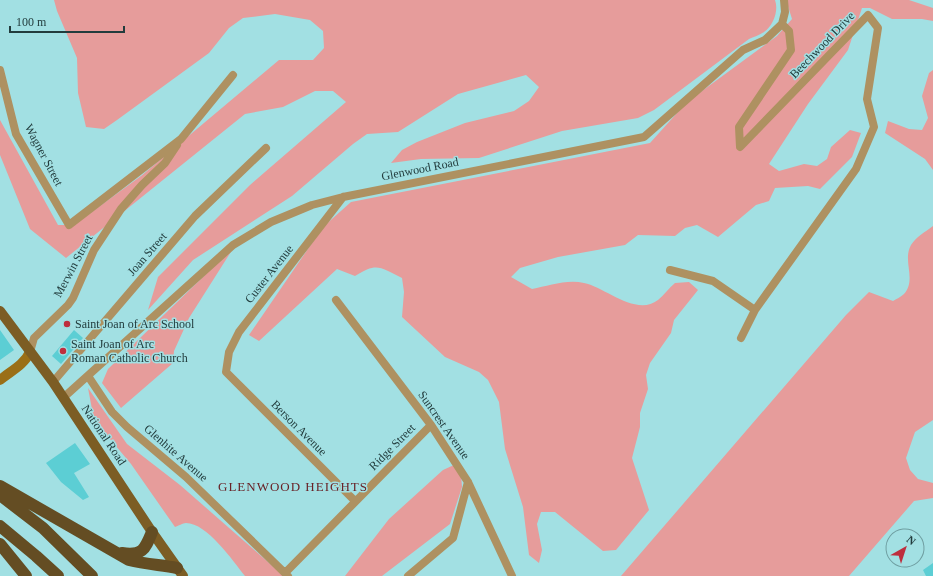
<svg xmlns="http://www.w3.org/2000/svg" width="933" height="576" font-family="'Times New Roman',serif">
	<style>
		.green { fill: #e69c9b }
		.building { fill: #5cced4 }
		.lines { fill: none; stroke-linecap: round; stroke-linejoin: round }
		.street { stroke: #ae9161; stroke-width: 8 }
		.secondary { stroke: #9a6f17; stroke-width: 10 }
		.primary { stroke: #7c5d24; stroke-width: 10 }
		.highway { stroke: #644d23; stroke-width: 12 }
		.poi-dot { fill: #be2e3e; stroke: #a2e0e3; stroke-width: 1.5 }
		.labels { text-anchor: middle; stroke-width: 3; stroke-linejoin: round; paint-order: stroke }
		.street-label { font-size: 12px; fill: #223c3d; stroke: #a2e0e3 }
		.poi-label { font-size: 12px; fill: #223c3d; stroke: #a2e0e3; text-anchor: start }
		.neighbourhood-label { font-size: 13px; letter-spacing: 1px; fill: #682227; stroke: #a2e0e3 }
	</style>
	<rect width="100%" height="100%" fill="#a2e0e3"/>
	<!-- green -->
	<path class="green" d="M54,0h721c4,11 -2,26 -11,32 -4,3 -11,5 -15,7l-95,71 -16,8 -76,13 -83,27 -58,1 -30,4 11,-13 15,-8 48,-19 49,-12 15,-10 10,-14 -13,-12 -68,19 -60,38 -31,2 -14,10 -61,52 -99,64 -45,50 10,-33 92,-92 96,-83 -13,-11h-18l-32,16 -38,7 -179,144 -36,-29 -30,-74v-35l58,105h16l67,-49 138,-116h34l11,-12 -1,-17 -13,-11 -35,-6 -32,4 -14,10 -20,25 -92,67 -13,9 -18,-2 -8,-34 -1,-35 -20,-47z
		M786,0h123l24,8v13l-11,-2h-30l-22,-11h-8l-14,42 -40,54 -39,60 10,7 25,-7 13,2 10,-7 4,-12 19,-17 11,3 -9,24 -32,32 -12,-3 -33,2 -6,13 -13,4 -38,32 -21,-12 -12,3 -10,8 -37,-1 -13,10 -67,12 -38,11 -9,9 21,12c16,-3 35,-10 52,-6 21,4 52,34 74,17 6,-5 11,-12 17,-17l14,-1 9,8 -24,30 -3,13 -21,30 -4,12 2,14 -8,24v14l-8,31 17,52 -33,40 -13,1 -48,-39h-14l-4,12 5,26 -3,13 -10,-8 -6,-48 -18,-58 -6,-47 -11,-22 -9,-8 -34,-15 -43,-40 2,-25 -2,-14c-22,-11 -25,-16 -47,-2l-18,-7 -78,72 -10,-6 74,-108 28,-25 299,-59 37,-41 90,-66 15,-17z
		M933,70v100l-8,-11 -40,-26 3,-12 21,8 13,1 6,-12 -6,-22 7,-23z
		M933,226v194l-18,12 -9,26 4,12 8,9 15,4v15l-19,3 -65,75h-228l225,-261 23,-23 24,9c3,-2 8,-4 11,-7 13,-15 -2,-33 7,-49 5,-8 14,-13 22,-19z
		M234,247l-45,71 -15,33 -1,12 -52,45 -19,-25 6,-14z
		M88,388l39,56 53,41 104,91h-39c-12,-15 -38,-53 -59,-53 -3,0 -8,3 -11,4l-44,-63 -37,-44z
		M454,465l7,10 1,12 -12,37 -68,52h-37l44,-57 54,-49z"/>
	<!-- building -->
	<path class="building" d="M0,330l14,20 -14,10z
		M74,330l9,8 -22,26 -9,-8z
		M75,443l15,21 -16,9 15,24 -6,3 -22,-18 -15,-19z
		M933,563v13h-7l-3,-6z"/>
	<g class="lines">
		<!-- street -->
		<path class="street" d="M0,70l16,64 53,91 112,-86 52,-64
			M343,197l-104,135 -10,20 -3,20 129,129
			M670,270l43,11 42,29
			M336,300l95,125 37,57 44,94
			M741,338l14,-28 101,-141 18,-42 -7,-28 11,-71 -10,-13 -128,132 -1,-20 52,-77 -2,-19 -7,-7
			M30,352l4,-14 34,-33 5,-7 21,-48 27,-41 21,-24 23,-22 12,-18
			M88,376l24,36 15,15 59,50 102,99
			M53,382l142,-166 71,-68
			M63,398l170,-153 38,-23 41,-17 31,-8 301,-60 99,-87 22,-10 17,-16 3,-12 -1,-12
			M285,573l146,-148
			M408,576l45,-38 15,-56"/>
		<!-- secondary -->
		<path class="secondary" d="M0,380c11,-9 24,-15 30,-28"/>
		<!-- primary -->
		<path class="primary" d="M0,311l53,71 99,150 31,44"/>
		<!-- highway -->
		<path class="highway" d="M0,486l129,74c16,4 32,5 48,8
			M0,495l43,33 49,48
			M0,526l36,30 22,20
			M0,544l26,32
			M122,553c21,3 23,-4 30,-21"/>
	</g>
	<!-- markers -->
	<g class="poi-dot">
		<circle cx="67" cy="324" r="4"/>
		<circle cx="63" cy="351" r="4"/>
	</g>
	<g class="labels">
		<!-- street labels -->
		<g class="street-label">
			<text transform="translate(822 45) rotate(-46)" y="4">Beechwood Drive</text>
			<text transform="translate(44 155) rotate(62)" y="4">Wagner Street</text>
			<text transform="translate(420 169) rotate(-11)" y="4">Glenwood Road</text>
			<text transform="translate(147 254) rotate(-49)" y="4">Joan Street</text>
			<text transform="translate(73 266) rotate(-62)" y="4">Merwin Street</text>
			<text transform="translate(269 274) rotate(-52)" y="4">Custer Avenue</text>
			<text transform="translate(444 425) rotate(55)" y="4">Suncrest Avenue</text>
			<text transform="translate(299 428) rotate(45)" y="4">Berson Avenue</text>
			<text transform="translate(104 435) rotate(56)" y="4">National Road</text>
			<text transform="translate(392 447) rotate(-45)" y="4">Ridge Street</text>
			<text transform="translate(176 453) rotate(41)" y="4">Glenhite Avenue</text>
		</g>
		<!-- poi labels -->
		<g class="poi-label">
			<text x="75" y="328">Saint Joan of Arc School</text>
			<text x="71" y="348">Saint Joan of Arc<tspan x="71" dy="14">Roman Catholic Church</tspan></text>
		</g>
		<!-- neighbourhood labels -->
		<g class="neighbourhood-label">
			<text x="293" y="491">GLENWOOD HEIGHTS</text>
		</g>
	</g>
	<!-- north arrow -->
	<g transform="translate(905 548) rotate(39)"><circle r="19" fill="#a2e0e3" stroke="#6f9ea1"/>
	<path d="M0-3L7 15L0 10L-7 15Z" fill="#be2e3e"/>
	<text y="-6" font-size="11" font-weight="bold" text-anchor="middle" fill="#223c3d">N</text>
	</g>
	<!-- scale -->
	<path d="M10 26v6h114v-6" fill="none" stroke="#223c3d" stroke-width="2"/>
	<text x="16" y="26" font-size="12" fill="#223c3d" stroke="#a2e0e3" stroke-width="3" paint-order="stroke">100 m</text>
</svg>
